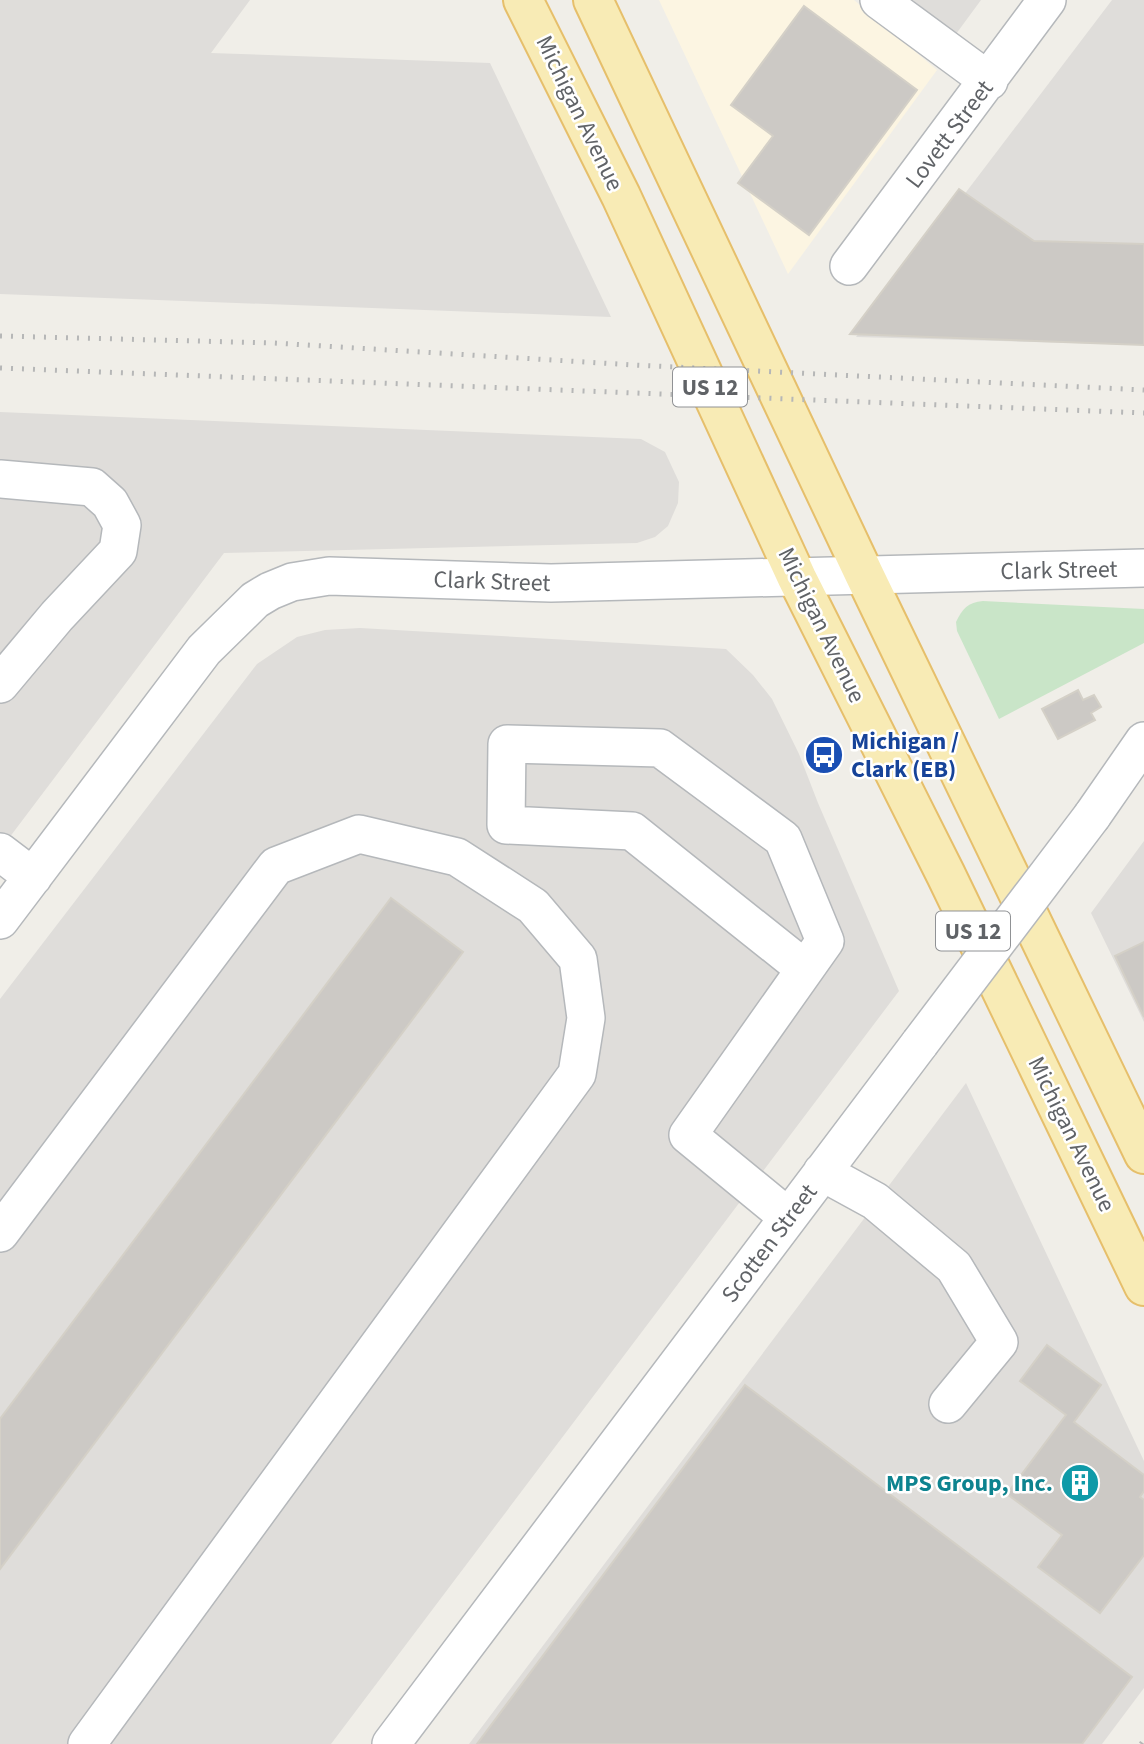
<svg xmlns="http://www.w3.org/2000/svg" width="1144" height="1744" font-family="'Source Sans 3',sans-serif">
	<style>
		.commercial { fill: #fcf5e2 }
		.industrial { fill: #dfddda }
		.green { fill: #c9e5c8 }
		.building { fill: #ccc9c5; stroke: #d4d0c7; stroke-width: 2 }
		.lines { fill: none; stroke-linecap: round; stroke-linejoin: round }
		.minor-casing { stroke: #b5b8bb; stroke-width: 40 }
		.major-casing { stroke: #e6bf6b; stroke-width: 42 }
		.minor { stroke: #fff; stroke-width: 37 }
		.major { stroke: #f8ebb5; stroke-width: 38 }
		.rail { stroke: #b6b7b7; stroke-width: 5; stroke-dasharray: 2 9; stroke-linecap: butt }
		.minor-bridge-casing { stroke: #b5b8bb; stroke-width: 40; stroke-linecap: butt }
		.minor-bridge { stroke: #fff; stroke-width: 37 }
		.labels { text-anchor: middle; stroke-width: 5; stroke-linejoin: round; paint-order: stroke }
		.shield { fill: #fff; stroke: #909295; stroke-width: 2 }
		.shield-label { font-size: 23px; font-weight: bold; fill: #606367 }
		.street-label { font-size: 24px; fill: #606367; stroke: #fff }
		.transit-label { font-size: 24px; font-weight: bold; fill: #164399; stroke: #fff; text-anchor: start }
		.culture-label { font-size: 24px; font-weight: bold; fill: #0d838f; stroke: #fff; text-anchor: end }
	</style>
	<rect width="100%" height="100%" fill="#f0eee8"/>
	<!-- commercial -->
	<path class="commercial" d="M659,0h195l83,70 -149,204z"/>
	<!-- industrial -->
	<path class="industrial" d="M0,0h250l-39,53 279,10 121,254 -611,-23z
		M913,0h68l-25,34z
		M1112,0h32v345l-288,-8z
		M0,412l641,27 24,13 14,30 -1,21 -10,23 -13,11 -18,6 -413,10 -224,297z
		M360,628l366,21 27,26 19,24 27,55 19,49 81,188 -568,753h-331v-745l257,-335 40,-27 28,-7z
		M1144,841v181l-53,-109z
		M966,1083l178,378v227l-42,56h-633z"/>
	<!-- green -->
	<path class="green" d="M983,601l161,8v34l-145,76 -42,-88 -1,-9c6,-13 12,-20 27,-21z"/>
	<!-- building -->
	<path class="building" d="M804,6l113,84 -108,145 -71,-52 35,-47 -42,-31z
		M959,189l75,52 110,3v101l-294,-11z
		M1078,690l5,10 11,-5 7,12 -10,6 4,7 -37,19 -16,-30z
		M391,898l72,54 -463,617v-150z
		M1144,942v75l-29,-61z
		M1047,1345l54,40 -27,37 70,53v16l-4,6 4,3v55l-44,58 -62,-46 24,-32 -55,-41 59,-79 -46,-34z
		M745,1385l387,292 -50,67h-605z"/>
	<g class="lines">
		<!-- minor casing -->
		<g class="minor-casing">
			<path id="minor" d="M879,0l110,81
				M849,266l198,-266
				M0,479l92,8 18,16 12,22 -4,26 -61,65 -57,68
				M1092,816l52,-75
				M0,852l33,25
				M0,920l204,-270 51,-50 15,-9 22,-9 37,-6 222,7 593,-15
				M822,1172l53,29 79,66 45,75 -51,62
				M788,1217l-100,-82 137,-194 -42,-102 -123,-91 -153,-4 -1,81 126,6 173,138
				M0,1233l276,-367 83,-32 98,23 76,49 45,53 8,59 -9,56 -490,670
				M391,1744l529,-701"/>
		</g>
		<!-- major casing -->
		<g class="major-casing">
			<path id="major" d="M523,0l98,196 176,382 149,297 198,411
				M593,0l271,574 280,580"/>
		</g>
		<!-- minor -->
		<use href="#minor" class="minor"/>
		<!-- major -->
		<use href="#major" class="major"/>
		<!-- rail -->
		<path class="rail" d="M0,336l274,7 360,22 510,25
			M0,368l1144,45
			M1141,1744l3,-4"/>
		<!-- minor-bridge casing -->
		<g class="minor-bridge-casing">
			<path id="minor-bridge" d="M920,1043l172,-227"/>
		</g>
		<!-- minor-bridge -->
		<use href="#minor-bridge" class="minor-bridge"/>
	</g>
	<!-- icons -->
	<defs>
		<g id="bus-disc" transform="scale(2.0125)"><circle r="9.5" fill="#1a4fb4" stroke="#fff"/><path d="M-5-6H5V4H4V6H2V4H-2V6H-4V4H-5ZM-3.5-4V0h7V-4ZM-3.5 1.2v1.5H-2V1.2ZM2 1.2v1.5H3.5V1.2Z" fill="#fff"/></g>
		<g id="building-disc" transform="scale(2.0125)"><circle r="9.5" fill="#0f9aa8" stroke="#fff"/><path d="M-4-6H4V6H1V3H-1V6H-4ZM-2.5-4.3h1.7v1.8h-1.7ZM.8-4.3h1.7v1.8H.8ZM-2.5-1h1.7V.8h-1.7ZM.8-1h1.7V.8H.8Z" fill="#fff"/></g>
	</defs>
	<g fill-rule="evenodd">
		<use href="#bus-disc" x="824" y="755"/>
		<use href="#building-disc" x="1080" y="1483"/>
	</g>
	<g class="labels">
		<!-- shield labels -->
		<g class="shield">
			<rect x="673" y="367.5" width="74" height="39" rx="5"/>
			<rect x="936" y="911.5" width="74" height="39" rx="5"/>
		</g>
		<g class="shield-label">
			<text x="710" y="395">US 12</text>
			<text x="973" y="939">US 12</text>
		</g>
		<!-- street labels -->
		<g class="street-label">
			<text transform="translate(580 113) rotate(64)" y="8">Michigan Avenue</text>
			<text transform="translate(949 134) rotate(-53)" y="8">Lovett Street</text>
			<text transform="translate(1059 570) rotate(-1)" y="8">Clark Street</text>
			<text transform="translate(492 581) rotate(2)" y="8">Clark Street</text>
			<text transform="translate(822 625) rotate(64)" y="8">Michigan Avenue</text>
			<text transform="translate(1072 1134) rotate(64)" y="8">Michigan Avenue</text>
			<text transform="translate(769 1243) rotate(-53)" y="8">Scotten Street</text>
		</g>
		<!-- transit labels -->
		<g class="transit-label">
			<text x="851" y="749">Michigan /<tspan x="851" dy="28">Clark (EB)</tspan></text>
		</g>
		<!-- culture labels -->
		<g class="culture-label">
			<text x="1053" y="1491">MPS Group, Inc.</text>
		</g>
	</g>
</svg>
